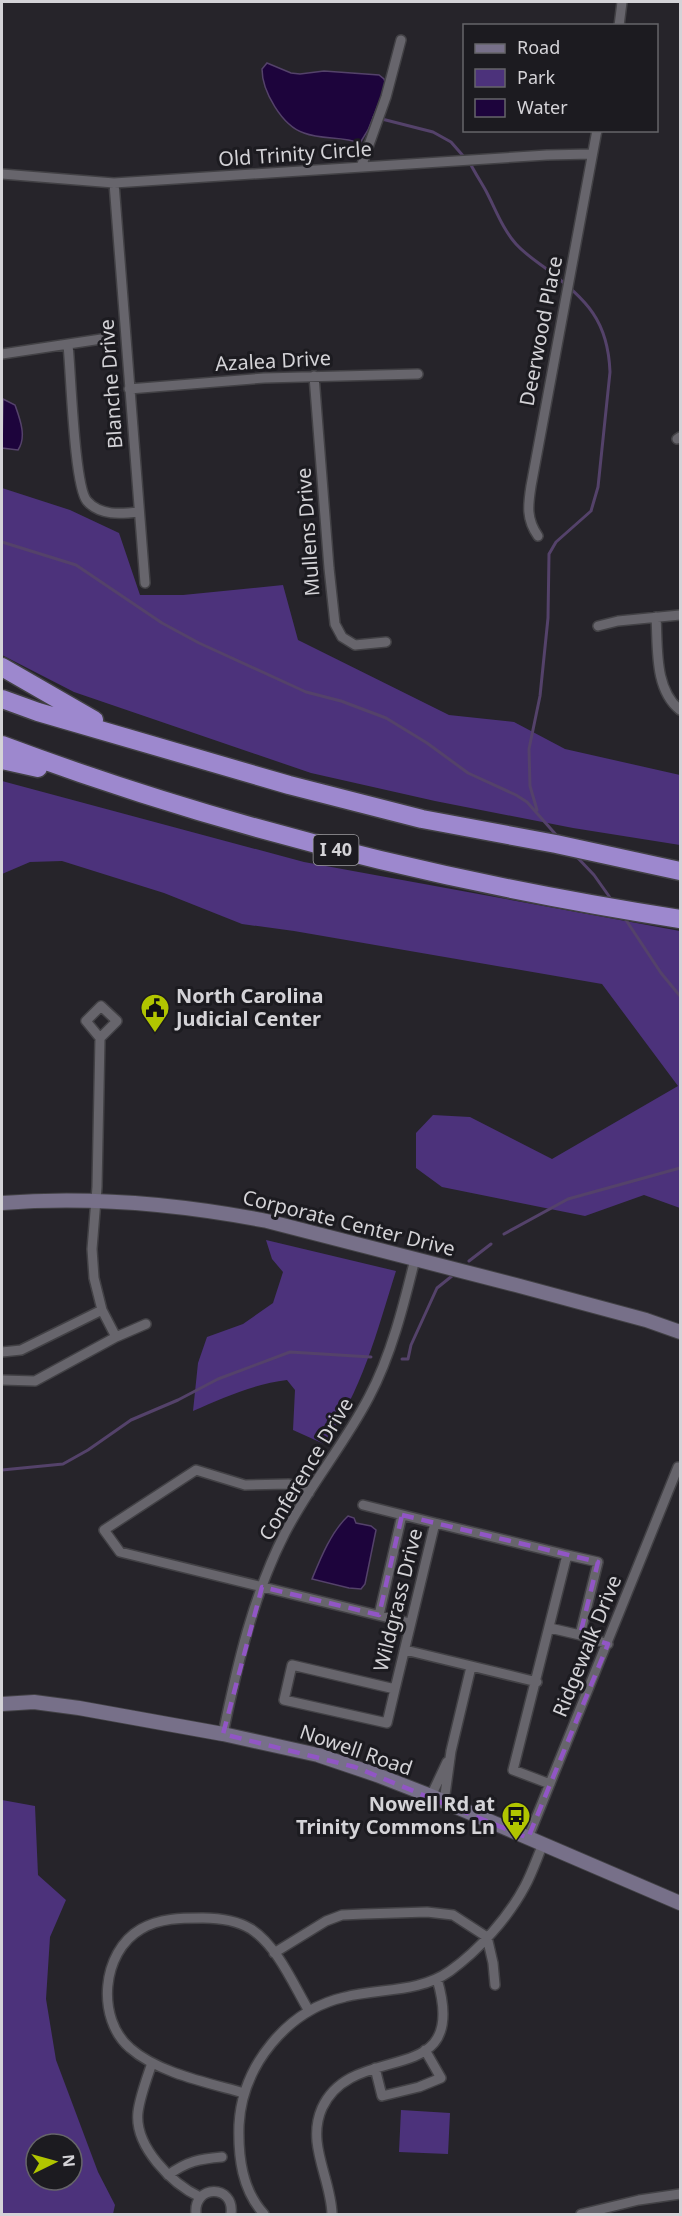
<svg xmlns="http://www.w3.org/2000/svg" width="682" height="2216" font-family="'Noto Sans',sans-serif">
	<style>
		.green { fill: #4c327b; fill-rule: evenodd }
		.water { fill: #1d043c; stroke: #54426a; stroke-width: 1.5 }
		.lines { fill: none; stroke-linecap: round; stroke-linejoin: round }
		.stream { stroke: #54426a; stroke-width: 3 }
		.street-casing { stroke: #424145; stroke-width: 12 }
		.secondary-casing { stroke: #424145; stroke-width: 16 }
		.highway-casing { stroke: #424145; stroke-width: 21 }
		.street { stroke: #67656c; stroke-width: 9 }
		.secondary { stroke: #777089; stroke-width: 14 }
		.highway { stroke: #9d88ce; stroke-width: 18 }
		.marked { fill: none; stroke: #9156c5; stroke-width: 4.5; stroke-dasharray: 12 8; stroke-linejoin: round }
		.labels { text-anchor: middle; stroke-width: 6; stroke-linejoin: round; paint-order: stroke }
		.shield { fill: #1c1b20; stroke: #9d9ca0; stroke-width: 1.5 }
		.shield-label { font-size: 18px; font-weight: bold; fill: #d4d3d7 }
		.street-label { font-size: 20px; fill: #d4d3d7; stroke: #1c1b20 }
		.poi-label { font-size: 20px; font-weight: bold; fill: #d4d3d7; stroke: #1c1b20; text-anchor: start }
	</style>
	<rect width="100%" height="100%" fill="#26242a"/>
	<!-- green -->
	<path class="green" d="M2,488l68,22 49,23 21,62h43l100,-10 15,55 151,75 65,7 51,27 115,26v70l-107,-17 -138,-27 -124,-28 -237,-81 -72,-37z
		M2,781l302,81 376,69v277l-36,-13 -59,21 -143,-29 -26,-19v-35l17,-18 37,2 82,42 126,-73 -76,-102 -308,-53 -52,-7 -78,-31 -102,-32 -32,1 -28,12z
		M266,1240l130,31c-19,60 -34,121 -72,173l-31,-14 2,-40 -8,-10c-33,4 -64,18 -94,31l5,-48 9,-26 36,-13 30,-21 10,-31 -11,-13z
		M2,1800l33,6 3,69 28,25 -16,37 -4,62 10,61 42,112 17,33 -2,9h-111zM36,2144h36v36h-36z
		M401,2110l49,3 -2,41 -49,-2z"/>
	<!-- water -->
	<path class="water" d="M267,63l24,10 9,1 24,-3 55,4 5,4 2,6 -18,45 -8,13c-18,-7 -38,-3 -56,-10 -22,-7 -42,-42 -42,-64z
		M3,399l12,6c5,14 12,32 3,45l-16,-2z
		M348,1516l6,2 2,5 15,3 5,4 -11,54 -4,5 -12,-1 -37,-9c9,-22 19,-47 36,-63z"/>
	<g class="lines">
		<!-- stream -->
		<path class="stream" d="M374,117l59,15 18,10 14,16
			M470,163c5,10 11,19 16,28 10,19 16,37 30,53 10,11 20,17 32,26 39,31 60,50 62,102l-12,115 -7,24 -35,31 -7,12 -1,64 -8,78 -11,53 1,37 7,24
			M2,542l74,23 86,58 37,20 107,49 35,9 45,17 41,25 41,30 48,22 11,7 31,35
			M576,856l18,19 17,24
			M624,917l37,56 19,23
			M504,1234l64,-35 112,-31
			M469,1261l22,-17
			M402,1359h6l3,-14 26,-57 15,-12
			M2,1470l61,-6 25,-14 43,-30 47,-20 40,-21 72,-27 81,5"/>
		<!-- street casing -->
		<g class="street-casing">
			<path id="street" d="M619,26l3,-24
				M361,167l25,-70 15,-57
				M2,174l112,9 433,-28 45,-1
				M114,183l31,400
				M68,345c3,27 6,141 19,156 13,15 34,13 52,11
				M2,354l106,-16
				M314,376l15,192 6,56 7,13 13,8 31,-3
				M129,389l135,-11 154,-4
				M677,439l3,-2
				M538,536c-12,-17 -10,-31 -7,-50l66,-356
				M656,617c2,31 -2,72 24,93
				M598,626l20,-5 62,-6
				M116,1337l30,-13
				M2,1352l19,-2 81,-40 -8,-32 -2,-29 5,-62 3,-149 17,-17 -16,-15 -15,15 14,17
				M2,1380l33,1 81,-44 -14,-27
				M309,1493l-20,-9 -44,1 -49,-15 -92,60 16,22 290,71
				M363,1505l72,18
				M567,1555l31,7 -18,73
				M379,1615l23,-100
				M550,1628l30,7 28,9
				M405,1650l132,32
				M395,1689l-8,34 -103,-23 8,-35 103,24 40,-166 132,32 -54,215 37,14
				M223,1734c14,-68 30,-139 62,-201 24,-47 59,-88 84,-136 22,-41 35,-93 46,-138
				M431,1796l16,-34
				M444,1802l7,-51 20,-84
				M528,1838l150,-371
				M274,1953l52,-32 16,-6 22,-1 63,-2 26,3 34,22 6,26 2,22
				M152,2063c-5,15 -12,33 -14,49 -4,34 34,72 62,85
				M375,2068l7,28 37,-9 22,-9 -16,-28
				M244,2093c-35,-10 -86,-20 -114,-45 -34,-29 -29,-96 11,-119 19,-11 40,-11 62,-11 17,0 33,2 48,11 27,18 42,55 58,82
				M168,2175c20,-14 31,-16 54,-18
				M196,2214c-3,-30 39,-30 35,0
				M264,2214c-22,-24 -26,-57 -25,-89 3,-59 48,-115 106,-128 35,-9 74,-4 105,-26 29,-21 58,-53 75,-85 7,-13 12,-28 18,-42
				M332,2214c-1,-36 -26,-70 -10,-106 32,-70 149,-15 115,-129
				M581,2214l58,-14 41,-6"/>
		</g>
		<!-- secondary casing -->
		<g class="secondary-casing">
			<path id="secondary" d="M2,1203c89,-7 177,1 265,18l249,64 130,35 34,12
				M2,1704l32,-2 45,6 144,26 95,21 59,20 54,21 249,107"/>
		</g>
		<!-- highway casing -->
		<g class="highway-casing">
			<path id="highway" d="M2,667l92,53
				M2,699l36,13 251,73 133,34 134,25 124,27
				M2,745c219,82 447,138 678,174
				M2,760l36,8"/>
		</g>
		<!-- street -->
		<use href="#street" class="street"/>
		<!-- secondary -->
		<use href="#secondary" class="secondary"/>
		<!-- highway -->
		<use href="#highway" class="highway"/>
	</g>
	<!-- marked area -->
	<path class="marked" d="M402,1515l196,47 -18,73 28,9 -80,194 -173,-71 -132,-33 39,-147 117,28z"/>
	<!-- icons -->
	<defs>
		<g id="civic-pin" transform="scale(1.5)"><path d="M0 17L-7.5 6A9.5 9.5 0 1 1 7.5 6Z" fill="#b1c500" stroke="#1c1b20"/><path d="M-.6-6.5H3V-4.5H.6V-3L4-1V1h2V6H-6V1h2V-1L-.6-3ZM-1.2 2.5V6h2.4V2.5Z" fill="#111"/></g>
		<g id="bus-pin" transform="scale(1.5)"><path d="M0 17L-7.5 6A9.5 9.5 0 1 1 7.5 6Z" fill="#b1c500" stroke="#1c1b20"/><path d="M-5-6H5V4H4V6H2V4H-2V6H-4V4H-5ZM-3.5-4V0h7V-4ZM-3.5 1.2v1.5H-2V1.2ZM2 1.2v1.5H3.5V1.2Z" fill="#111"/></g>
	</defs>
	<g fill-rule="evenodd">
		<use href="#civic-pin" x="155" y="1008"/>
		<use href="#bus-pin" x="516" y="1816"/>
	</g>
	<g class="labels">
		<!-- shield labels -->
		<rect class="shield" x="313.5" y="835" width="45" height="30" rx="4.5"/>
		<g class="shield-label">
			<text x="336" y="856">I 40</text>
		</g>
		<!-- street labels -->
		<g class="street-label">
			<text transform="translate(295 154) rotate(-4)" y="7">Old Trinity Circle</text>
			<text transform="translate(541 331) rotate(-79)" y="7">Deerwood Place</text>
			<text transform="translate(273 361) rotate(-3)" y="7">Azalea Drive</text>
			<text transform="translate(111 384) rotate(-94)" y="7">Blanche Drive</text>
			<text transform="translate(308 532) rotate(-94)" y="7">Mullens Drive</text>
			<text transform="translate(349 1223) rotate(14)" y="7">Corporate Center Drive</text>
			<text transform="translate(306 1469) rotate(-59)" y="7">Conference Drive</text>
			<text transform="translate(398 1600) rotate(-76)" y="7">Wildgrass Drive</text>
			<text transform="translate(587 1646) rotate(-68)" y="7">Ridgewalk Drive</text>
			<text transform="translate(356 1750) rotate(19)" y="7">Nowell Road</text>
		</g>
		<!-- poi labels -->
		<g class="poi-label">
			<text x="176" y="1003">North Carolina<tspan x="176" dy="23">Judicial Center</tspan></text>
			<text x="495" y="1811" text-anchor="end">Nowell Rd at<tspan x="495" dy="23">Trinity Commons Ln</tspan></text>
		</g>
	</g>
	<!-- border -->
	<rect width="682" height="2216" fill="none" stroke="#d4d3d7" stroke-width="6"/>
	<!-- legend -->
	<rect x="463" y="24" width="195" height="108" fill="#1c1b20" stroke="#666569" stroke-width="1.5"/>
	<rect x="475" y="44" width="30" height="9" fill="#777089" stroke="#666569" stroke-width="1.5"/>
	<text x="517" y="54" font-size="18" fill="#d4d3d7">Road</text>
	<rect x="475" y="69" width="30" height="18" fill="#4c327b" stroke="#666569" stroke-width="1.5"/>
	<text x="517" y="84" font-size="18" fill="#d4d3d7">Park</text>
	<rect x="475" y="99" width="30" height="18" fill="#1d043c" stroke="#666569" stroke-width="1.5"/>
	<text x="517" y="114" font-size="18" fill="#d4d3d7">Water</text>
	<!-- north arrow -->
	<g transform="translate(54 2162) rotate(85)"><circle r="28" fill="#1c1b20" stroke="#666569" stroke-width="1.5"/>
	<path d="M0-4.5L10 22L0 15L-10 22Z" fill="#b1c500"/>
	<text y="-9" font-size="16" font-weight="bold" text-anchor="middle" fill="#d4d3d7">N</text>
	</g>
</svg>
